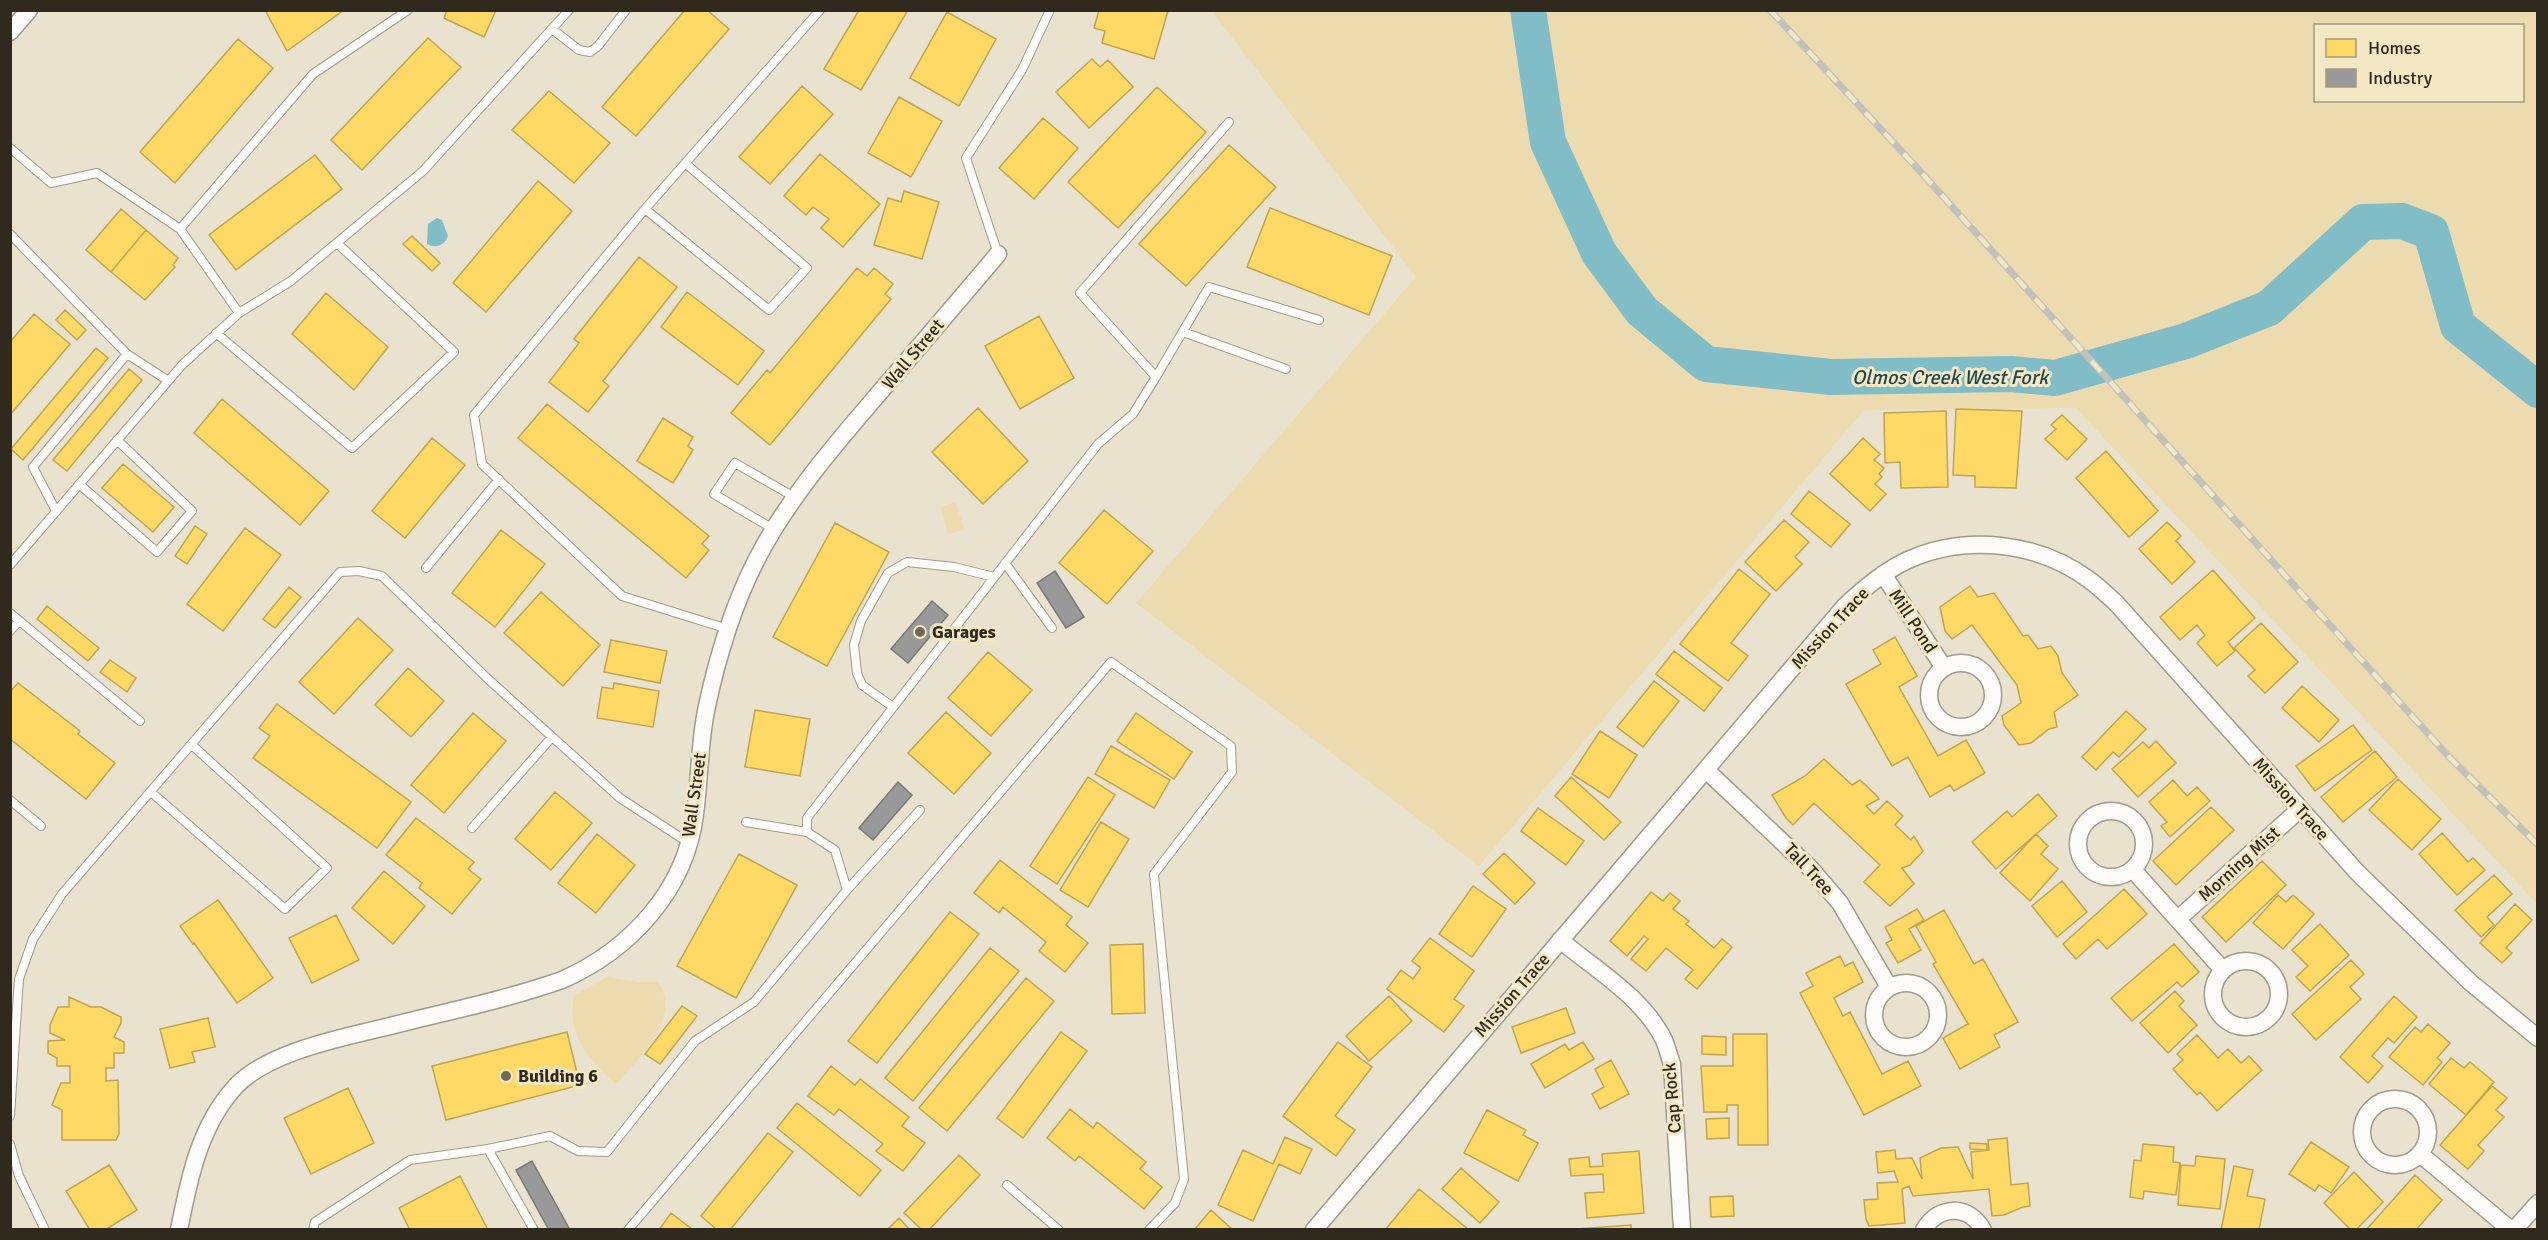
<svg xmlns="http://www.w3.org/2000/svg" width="2548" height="1240" font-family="Signika,sans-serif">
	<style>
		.green { fill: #ecdbae; fill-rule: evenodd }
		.water { fill: #81bdc6 }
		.homes { fill: #ffd966; stroke: #c1a450; stroke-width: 1.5 }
		.industry { fill: #999; stroke: #797874; stroke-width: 1.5 }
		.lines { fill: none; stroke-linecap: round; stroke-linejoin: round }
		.river { stroke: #81bdc6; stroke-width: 36 }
		.service-casing { stroke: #a09b8c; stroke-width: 10 }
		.minor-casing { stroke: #a09b8c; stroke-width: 19 }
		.service { stroke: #fcfbf8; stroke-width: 8 }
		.minor { stroke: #fcfbf8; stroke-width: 16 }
		.rail-casing { stroke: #c2c0ba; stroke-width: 7 }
		.rail { stroke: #f4e7c3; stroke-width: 4.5; stroke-dasharray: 14; stroke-linecap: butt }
		.poi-dot { fill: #706a5b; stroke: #f4e7c3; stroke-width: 2 }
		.labels { text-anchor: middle; stroke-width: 6; stroke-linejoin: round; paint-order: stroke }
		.street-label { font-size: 18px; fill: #2f2a1d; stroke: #f4e7c3 }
		.poi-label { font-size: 18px; font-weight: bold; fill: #2f2a1d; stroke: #f4e7c3; text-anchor: start }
		.water-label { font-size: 20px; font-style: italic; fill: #1f4751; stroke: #f4e7c3 }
	</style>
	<rect width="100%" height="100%" fill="#e9e2ce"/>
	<!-- green -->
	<path class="green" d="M1215,11h1322v893l-461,-496 -212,2 -385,456 -343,-263 280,-326 -202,-263zM2316,26h206v74h-206z
		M956,502l8,28 -16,4 -8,-27z
		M607,977l31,5h20c25,35 -20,77 -42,102 -29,-26 -49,-47 -42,-88z"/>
	<!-- water -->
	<path class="water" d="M437,218l5,2 6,16c-3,9 -12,13 -21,8l1,-20z"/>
	<!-- homes -->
	<path class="homes" d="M265,10h79l-57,41z
		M447,10h49l-12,27 -40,-19z
		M685,10h22l22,19 -93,107 -34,-29z
		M859,10h49l-47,80 -37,-21z
		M1099,10l69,1 -14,48 -52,-16 3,-12 -11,-3z
		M947,12l49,27 -37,67 -49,-28z
		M428,38l33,29 -99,103 -31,-30z
		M238,39l35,29 -98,115 -35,-31z
		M1092,59l8,8 8,-7 25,27 -44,41 -33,-36z
		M802,86l31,28 -63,70 -31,-27z
		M1157,87l49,45 -88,96 -50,-46z
		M549,91l61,52 -36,40 -62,-53z
		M899,97l43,24 -31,56 -43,-24z
		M1043,118l35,30 -44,51 -35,-31z
		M1229,145l47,42 -90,99 -47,-42z
		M820,154l60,50 -37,43 -22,-19 8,-9 -16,-12 -7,8 -22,-19z
		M315,155l27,34 -106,81 -27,-35z
		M538,181l34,30 -86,101 -33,-29z
		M904,191l35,11 -17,57 -48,-14 14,-47 13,4z
		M1270,208l122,48 -23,59 -122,-48z
		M121,209l25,21 -35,42 -25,-22z
		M146,230l32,28 -5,7 2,2 -30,33 -34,-28z
		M412,236l28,27 -8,8 -29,-27z
		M639,257l38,30 -74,94 6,5 -21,26 -39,-30 30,-39 -5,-4z
		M857,268l10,8 7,-8 19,16 -8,10 6,5 -121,146 -39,-32 36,-43 3,3z
		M687,292l77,59 -26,34 -77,-58z
		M326,293l62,54 -34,43 -62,-56z
		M65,310l21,20 -9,10 -21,-20z
		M34,314l36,30 -60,71v-73z
		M1039,316l35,62 -54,31 -35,-63z
		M96,348l12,10 -85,102 -12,-11z
		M129,369l13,11 -75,91 -14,-11z
		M222,399l107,92 -29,34 -106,-92z
		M547,404l162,132 -7,8 7,6 -23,28 -168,-140z
		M978,408l50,53 -45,43 -51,-52z
		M1956,409l66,2 -6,77 -41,-1v-11l-22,-1z
		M1946,411l2,76 -47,1 -1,-26 -15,1 -1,-50z
		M2062,415l25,24 -20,21 -22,-21 11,-10 -5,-4z
		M663,418l30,19 -5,9 5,4 -20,33 -36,-22z
		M432,438l33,27 -60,73 -33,-27z
		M1863,438l17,16 -6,6 10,8 -5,6 3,3 -7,7 11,10 -16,17 -40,-37z
		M2106,451l52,60 -29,26 -53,-59z
		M123,464l51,43 -21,25 -51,-44z
		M1809,491l41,33 -19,23 -40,-33z
		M1104,510l49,41 -46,53 -48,-41z
		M1784,520l25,22 -14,15 7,7 -26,27 -31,-29z
		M2167,522l14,14 -5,5 19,21 -23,22 -33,-35z
		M835,523l54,29 -62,114 -54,-29z
		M195,526l12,8 -20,30 -12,-8z
		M245,528l36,27 -58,76 -36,-27z
		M501,530l44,34 -50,63 -43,-34z
		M1739,569l31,25 -39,49 17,13 -20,25 -48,-37z
		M2213,570l42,48 -27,24 7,9 -18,15 -20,-23 8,-8 -8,-10 -17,15 -20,-23z
		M1970,586l8,11 16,-4 29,43 5,-1 10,14 13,-3 7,10 4,17 16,22 -24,17 3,15 -8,2 -18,14 -12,2 -15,-20 -2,-9 19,-13 -4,-18 -45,-60 -20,14 -7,-8 -5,-24z
		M289,587l12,10 -26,31 -12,-9z
		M541,592l59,53 -37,41 -59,-53z
		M47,606l52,42 -11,13 -51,-42z
		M358,618l35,32 -59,64 -35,-32z
		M2261,623l37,39 -33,31 -17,-17 7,-6 -21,-22z
		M1895,637l22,39 -18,11 39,69 28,-16 19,33 -31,18 -4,-6 -20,12 -22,-40 -16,9 -46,-82 35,-20 -8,-14z
		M611,640l56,11 -7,32 -56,-11z
		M1674,651l48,37 -18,23 -48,-37z
		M988,652l44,38 -41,46 -43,-38z
		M110,660l26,18 -9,14 -27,-20z
		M408,668l36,33 -33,36 -36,-32z
		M1654,681l25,20 -36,46 -26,-20z
		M18,683l62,48 -2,3 37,29 -29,36 -76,-60v-47z
		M614,683l45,8 -6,36 -56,-9 5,-31 11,2z
		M2302,686l37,34 -20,22 -37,-34z
		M277,704l134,98 -34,46 -124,-90 17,-22 -11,-8z
		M755,710l55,9 -10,57 -55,-9z
		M2126,711l20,18 -27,28 -6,-5 -17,18 -14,-13z
		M946,712l45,41 -37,41 -46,-41z
		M473,713l33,28 -62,72 -33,-28z
		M1136,713l56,39 -18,27 -57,-38z
		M2353,725l19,25 -57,41 -19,-25z
		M1600,731l37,24 -28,43 -37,-24z
		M2156,741l20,22 -38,34 -26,-28 31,-27 6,6z
		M1111,746l59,34 -16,28 -59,-34z
		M2375,751l22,26 -54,45 -22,-25z
		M1824,759l28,26 8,-5 17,16 2,3 -13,7 8,8 13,-13 16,15 -8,9 16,15 3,-4 9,15 -13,14 -8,3 12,16 -24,22 -26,-24 16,-17 -66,-62 -21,22 -7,-7 -14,-23 33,-19z
		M1088,777l27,18 -58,89 -27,-18z
		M1571,777l50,45 -17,18 -49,-44z
		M2398,779l43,40 -29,31 -43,-40z
		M2173,780l14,16 10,-9 13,14 -40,36 -9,-11 6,-4 -18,-20z
		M555,792l37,31 -41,47 -36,-31z
		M2038,794l19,22 -61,53 -24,-27 35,-31 5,6z
		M2211,807l23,23 -58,55 -23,-24z
		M1538,808l46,33 -18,24 -45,-34z
		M416,818l58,44 -6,7 13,10 -29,35 -33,-26 3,-5 -36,-28z
		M1101,822l28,17 -41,68 -28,-17z
		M2442,833l26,29 5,-4 12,12 -28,25 -38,-41z
		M597,834l38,31 -39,48 -38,-30z
		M2036,834l12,12 -7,8 17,15 -28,32 -30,-28z
		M1504,853l31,30 -20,21 -32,-30z
		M739,854l58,31 -61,113 -59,-32z
		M1000,860l72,57 -6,8 22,18 -23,29 -26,-21 7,-9 -43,-35 -4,6 -25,-20z
		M2262,861l24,24 -60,57 -24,-25z
		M384,871l41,35 -32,38 -41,-36z
		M2494,875l18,19 -25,23 7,8 -13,12 -26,-27z
		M2062,881l25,31 -30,25 -25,-31z
		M1473,886l33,23 -34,48 -33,-23z
		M2124,889l23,25 -40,35 -9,-10 -22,20 -13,-15z
		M1651,892l12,9 7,-8 10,8 -7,8 16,12 -3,3 28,24 8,-9 10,8 -35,42 -12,-10 8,-9 -27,-22 -20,23 -15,-12 17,-20 -4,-3 -17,20 -17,-15z
		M2278,895l8,7 7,-7 21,19 -31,35 -30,-26z
		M218,900l55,78 -36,25 -43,-60 -1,1 -13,-18z
		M2515,904l17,16 -26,28 6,5 -10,10 -22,-20z
		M1917,909l7,11 -15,9 12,21 -23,13 -12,-20 6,-3 -7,-13z
		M1944,910l30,54 9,-5 35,63 -24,13 6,12 -40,22 -17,-31 25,-14 -35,-60 3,-2 -20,-36z
		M950,912l29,22 -102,129 -29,-22z
		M336,915l23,45 -47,23 -23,-45z
		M2320,924l29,31 -39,36 -14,-14 12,-11 -16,-16z
		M1430,938l44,33 -20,28 10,7 -20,26 -57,-43 14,-19 12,9 8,-11 -9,-7z
		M1143,944l2,69 -33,1 -2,-69z
		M2174,944l25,28 -17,15 -5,-5 -45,39 -21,-23z
		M990,948l29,23 -106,130 -28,-23z
		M1840,956l5,10 8,-4 10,20 -29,16 9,18 7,-4 32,62 26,-13 13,25 -57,29 -64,-122 13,-7 -7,-13z
		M2351,960l13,14 -14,13 11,12 -45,41 -24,-26z
		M1026,978l28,23 -107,130 -28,-23z
		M2175,991l9,10 -5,5 18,19 -29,28 -28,-30z
		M1389,996l23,25 -43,40 -23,-25z
		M2394,996l23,21 -23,26 -6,-5 -16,18 11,10 -15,17 -28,-26z
		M69,997l22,10h10l20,10v6l-7,14 10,5v11h-10v15h-8v13l12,-1 1,54 -3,6h-54v-30l-10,-5 9,-22h9v-17h-13v-8l-9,-5v-12l17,-1 -15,-7v-8l8,-18h11z
		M682,1006l15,10 -37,48 -15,-10z
		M1566,1008l9,25 -54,20 -9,-26z
		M208,1018l7,29 -23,5 3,10 -25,6 -10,-39z
		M2428,1024l22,19 -13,15 5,4 -19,23 -34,-28 26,-30 6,5z
		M567,1032l13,53 -134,35 -14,-54z
		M1061,1032l26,19 -64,87 -26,-20z
		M1733,1034h34l1,111h-30v-40h-11v7h-23l-3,-46h32z
		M2197,1035l21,23 10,-9 13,14 8,-7 13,14 -45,41 -17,-19 -3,3 -24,-26 10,-9 -6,-6z
		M1702,1036l24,1v18l-24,-1z
		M1338,1042l34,25 -37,49 20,14 -19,26 -53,-40z
		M1583,1042l11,17 -49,29 -14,-24 34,-20 4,6z
		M2451,1058l13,10 6,-6 24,20 -28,33 -37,-31z
		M1611,1060l18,34 -29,15 -8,-15 12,-7 -9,-18z
		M831,1066l24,19 5,-6 49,38 -7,9 23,17 -22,28 -27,-20 7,-7 -44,-35 -5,6 -26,-19z
		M2492,1086l15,12 -11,12 8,7 -26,28 6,6 -16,18 -28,-24z
		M348,1088l26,55 -63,31 -27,-56z
		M797,1103l84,67 -21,26 -83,-68z
		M1070,1109l23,19 4,-6 49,40 -6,7 22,18 -18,22 -65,-53 -4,5 -28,-23z
		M1487,1110l39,20 -3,5 15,8 -20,38 -54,-28z
		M1729,1118v20l-22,1 -1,-20z
		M768,1133l25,19 -63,78h-13l-16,-14z
		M1285,1137l27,12 -12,25 -21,-10 -26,57 -35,-16 25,-55 30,14z
		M2007,1138l4,47 17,-2 2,23 -7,1 -19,8 -12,1 -3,-27 -76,7 -4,-10 -7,3 3,34 -36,3 -3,-7 -2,-19 14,-1 -1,-16 21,-1 -4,-11 -16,2 -2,-21 19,-2 1,9 16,-1 10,21 -2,-21 21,-10 17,-1 15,32 -2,-27 18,-2 -1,-10z
		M2311,1142l38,25 -18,26 -12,-8 -4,6 -26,-17z
		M1970,1143l17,1v6l-17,-1z
		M2143,1144l31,3 -1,15 7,1 -4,32 -32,-4 -1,8 -13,-2 4,-37 7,1z
		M1639,1151l5,62 -57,5 -2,-25 19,-1 -1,-18 -32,2 -2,-17 20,-2 1,10 13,-1 -1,-12z
		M959,1155l21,20 -51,55h-7l-18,-17z
		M2196,1156l29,3 -5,50 -42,-4 3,-40 14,1z
		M109,1165l28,45 -32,20h-15l-24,-39z
		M2234,1166l19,4 -6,26 18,3 -6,31h-38z
		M1461,1168l38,34 -19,21 -38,-34z
		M2354,1172l29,30 -27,28h-5l-27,-27z
		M2415,1175l27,25 -26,30h-50z
		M460,1176l28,54h-78l-11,-22z
		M1419,1189l50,41h-84z
		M1733,1196l1,20 -23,1 -1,-20z
		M1211,1210l22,20h-39z
		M671,1213l22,17h-34z
		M899,1218l11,12h-23z
		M1631,1225v5h-54v-1z"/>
	<!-- industry -->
	<path class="industry" d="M1055,571l29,46 -18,11 -29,-45z
		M932,601l16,14 -40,48 -17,-14z
		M898,782l14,13 -39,45 -14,-12z
		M532,1161l38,69h-21l-33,-60z"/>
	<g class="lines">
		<!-- river -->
		<path class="river" d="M1528,10l20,132 51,111 43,58 64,53 125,13 180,-3 44,4 131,-37 83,-33 94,-86 39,-1 29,11 27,94 80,64"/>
		<!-- service casing -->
		<g class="service-casing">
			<path id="service" d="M552,29l27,21 11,2 8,-6 28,-36
				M10,148l41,35 46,-10 83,56
				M645,209l124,101 38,-42 -122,-105
				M10,234l117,120 40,26
				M998,254l-32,-96 56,-88 28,-60
				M239,313l-59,-84 133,-155 95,-64
				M1183,332l103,37
				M216,333l136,115 102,-96 -117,-109
				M1156,377l53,-90 110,33
				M79,484l78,68 35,-41 -75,-71
				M56,511l-23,-44 94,-113
				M775,530l-61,-36 21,-31 61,35
				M1005,563l47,65
				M10,565l172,-200 57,-52 52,-32 132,-110 146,-161
				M426,568l73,-89
				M10,613l130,108
				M728,629l-106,-33 -140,-132 -8,-49 171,-206 175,-199
				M10,631l9,-10
				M893,707l-31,-22 -5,-12 -3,-28 7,-24 27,-48 19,-11 47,5 40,10
				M151,792l134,117 42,-41 -135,-123
				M10,800l31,26
				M746,822l61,10 28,18 12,40
				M472,828l80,-91
				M807,832v-14l291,-374 35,-30 23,-37 -76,-84 149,-171
				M10,1116l9,-137 14,-40 29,-45 278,-322 19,-1 23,5 106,103 132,119 69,45
				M10,1144l9,32 26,54
				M488,1149l46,81
				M1007,1185l52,45
				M313,1230l2,-8 95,-62 78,-11 62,-13 28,15 29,1 88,-111 59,-39 93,-112 73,-80
				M628,1230l483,-568 120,84 1,26 -78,102 30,305 -9,24 -26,27"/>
		</g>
		<!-- minor casing -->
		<g class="minor-casing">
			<path id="minor" d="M10,32l19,-22
				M1883,574l61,94
				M1929 695a32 32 0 1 1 64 0a32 32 0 1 1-64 0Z
				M1706,770l105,99 29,34 49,84
				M2078 844a33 33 0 1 1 66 0a33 33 0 1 1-66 0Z
				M2133,870l90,100
				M2178,919l122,-110
				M1560,940c35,29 82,57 103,98 4,8 6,18 9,26l10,166
				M2213 994a33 33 0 1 1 66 0a33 33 0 1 1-66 0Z
				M1874 1015a32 32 0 1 1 64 0a32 32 0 1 1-64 0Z
				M2362 1132a33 33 0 1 1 66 0a33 33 0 1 1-66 0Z
				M2420,1154l91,76
				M179,1230c10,-51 20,-103 56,-143 32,-35 106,-49 151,-60 59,-15 119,-27 176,-47 68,-30 124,-90 133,-166 5,-36 4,-72 12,-108 12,-56 30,-113 58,-162 32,-56 74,-104 115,-152 40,-46 79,-92 118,-138
				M1314,1230l531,-624c19,-18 39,-35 63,-46 58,-26 129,-18 180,19 10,7 19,16 28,24l241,269 113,110 68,56
				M1924,1230c14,-25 45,-26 59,0
				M2514,1230l24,-27"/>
		</g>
		<!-- service -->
		<use href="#service" class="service"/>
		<!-- minor -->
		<use href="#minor" class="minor"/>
		<!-- rail casing -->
		<g class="rail-casing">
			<path id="rail" d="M1770,10l149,160 531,588 88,87"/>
		</g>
		<!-- rail -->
		<use href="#rail" class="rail"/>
	</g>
	<!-- markers -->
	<g class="poi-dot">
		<circle cx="920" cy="632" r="6"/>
		<circle cx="506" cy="1076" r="6"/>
	</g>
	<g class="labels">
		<!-- street labels -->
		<g class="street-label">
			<text transform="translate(913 354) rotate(-50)" y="6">Wall Street</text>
			<text transform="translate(1913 621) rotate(57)" y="6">Mill Pond</text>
			<text transform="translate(1830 628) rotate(-47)" y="6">Mission Trace</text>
			<text transform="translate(694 795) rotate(-82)" y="6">Wall Street</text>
			<text transform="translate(2291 799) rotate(48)" y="6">Mission Trace</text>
			<text transform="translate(2239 864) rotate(-42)" y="6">Morning Mist</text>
			<text transform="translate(1809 869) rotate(47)" y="6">Tall Tree</text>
			<text transform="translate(1512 995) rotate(-49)" y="6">Mission Trace</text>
			<text transform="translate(1672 1098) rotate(-95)" y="6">Cap Rock</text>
		</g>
		<!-- poi labels -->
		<g class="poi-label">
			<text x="932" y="638">Garages</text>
			<text x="518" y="1082">Building 6</text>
		</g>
		<!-- water labels -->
		<g class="water-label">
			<text x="1950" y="384">Olmos Creek West Fork</text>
		</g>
	</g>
	<!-- border -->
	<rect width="2548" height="1240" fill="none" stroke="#2f2a1d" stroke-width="24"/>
	<!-- legend -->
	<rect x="2314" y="24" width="210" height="78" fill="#f4e7c3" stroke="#a59b81" stroke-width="1.5"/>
	<rect x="2326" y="39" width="30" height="18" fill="#ffd966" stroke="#a59b81" stroke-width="1.5"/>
	<text x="2368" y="54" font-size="18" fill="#2f2a1d">Homes</text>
	<rect x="2326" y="69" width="30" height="18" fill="#999999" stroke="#a59b81" stroke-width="1.5"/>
	<text x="2368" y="84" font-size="18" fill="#2f2a1d">Industry</text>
</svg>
